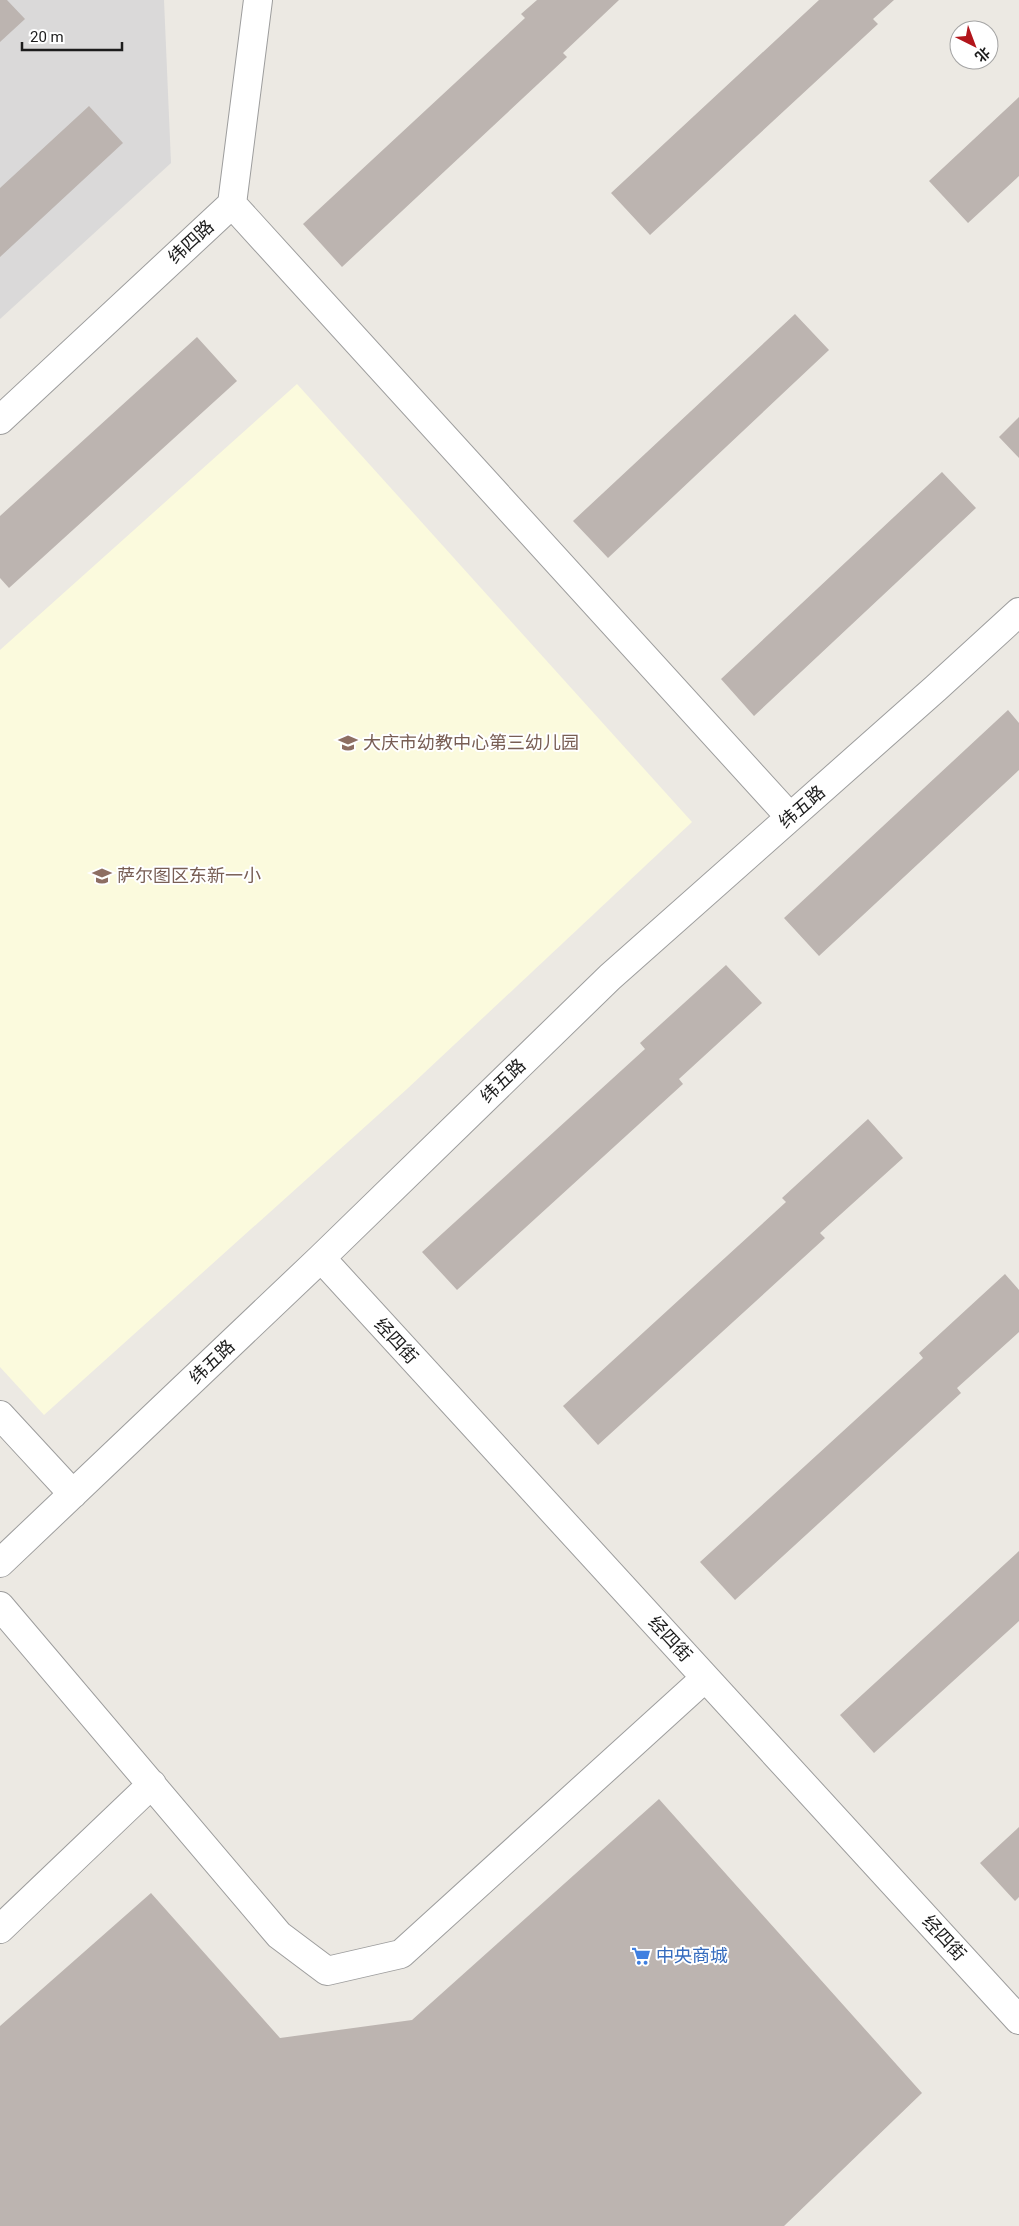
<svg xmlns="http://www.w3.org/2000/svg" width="1019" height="2226" font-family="Roboto,'Noto Sans SC',sans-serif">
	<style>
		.residential { fill: #dad9d9 }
		.education { fill: #fbfadd }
		.building { fill: #bcb4b0 }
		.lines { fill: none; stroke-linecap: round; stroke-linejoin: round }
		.minor-casing { stroke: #9d9d9d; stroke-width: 30 }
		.minor { stroke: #fff; stroke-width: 28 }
		.labels { text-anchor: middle; stroke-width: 4; stroke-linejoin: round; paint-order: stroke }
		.street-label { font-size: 18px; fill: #1c1c1c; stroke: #fff }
		.education-label { font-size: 18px; fill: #785e54; stroke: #fff; text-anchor: start }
		.shop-label { font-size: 18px; fill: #366cbe; stroke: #fff; text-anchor: start }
	</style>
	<rect width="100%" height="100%" fill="#ece9e3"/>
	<!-- residential -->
	<path class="residential" d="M0,0h164l7,163 -171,156z"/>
	<!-- education -->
	<path class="education" d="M297,384l395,438 -285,267 -363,326 -44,-48v-717z"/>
	<!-- building -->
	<path class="building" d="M0,0h7l18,19 -25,23z
		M537,0h82l-56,53 4,4 -225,210 -39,-43 222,-206 -4,-4z
		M819,0h75l-21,19 5,5 -228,211 -39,-42z
		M1019,97v79l-51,47 -39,-42z
		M89,106l34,37 -123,114v-69z
		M795,314l34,36 -221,208 -35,-37z
		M197,337l40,44 -228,207 -9,-10v-62z
		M1019,417v41l-20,-21z
		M942,472l34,36 -222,208 -33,-37z
		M1008,710l11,13v47l-200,186 -35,-38z
		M726,965l36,38 -83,76 4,5 -226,206 -35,-38 223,-203 -5,-6z
		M868,1119l35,39 -83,75 5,5 -227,207 -35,-39 223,-204 -4,-4z
		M1005,1274l14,16v42l-62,56 4,5 -226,207 -35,-38 223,-204 -4,-5z
		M1019,1551v70l-145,132 -34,-38z
		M659,1799l263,294 -138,133h-784v-200l151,-133 129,145 132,-18z
		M1019,1827v70l-4,4 -35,-38z"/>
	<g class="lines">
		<!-- minor casing -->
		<g class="minor-casing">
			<path id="minor" d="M232,204l558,613
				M0,420l232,-216 26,-204
				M321,1258l698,762
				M0,1415l73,79
				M0,1563l321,-305 289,-281 326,-289 83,-76
				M0,1606l279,329 48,36 74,-17 304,-276
				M0,1929l152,-145"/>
		</g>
		<!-- minor -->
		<use href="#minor" class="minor"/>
	</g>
	<!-- icons -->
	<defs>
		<g id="school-bare" transform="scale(1.5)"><path d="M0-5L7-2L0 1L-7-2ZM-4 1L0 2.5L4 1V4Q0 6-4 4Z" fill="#8d6e63" stroke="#fff" stroke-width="2.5" paint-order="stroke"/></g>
		<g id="supermarket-bare" transform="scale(1.5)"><path d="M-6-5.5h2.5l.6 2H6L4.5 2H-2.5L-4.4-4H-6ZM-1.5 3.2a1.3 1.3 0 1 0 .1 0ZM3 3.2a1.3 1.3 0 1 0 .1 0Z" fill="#3f7fe0" stroke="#fff" stroke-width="2.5" paint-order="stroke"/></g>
	</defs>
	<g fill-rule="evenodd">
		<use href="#school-bare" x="348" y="743"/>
		<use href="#school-bare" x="102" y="876"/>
		<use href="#supermarket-bare" x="641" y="1956"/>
	</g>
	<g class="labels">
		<!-- street labels -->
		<g class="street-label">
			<text transform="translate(191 242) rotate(-43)" y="6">纬四路</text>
			<text transform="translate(802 807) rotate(-41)" y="6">纬五路</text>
			<text transform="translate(503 1081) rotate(-44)" y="6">纬五路</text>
			<text transform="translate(396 1341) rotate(47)" y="6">经四街</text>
			<text transform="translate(212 1362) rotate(-44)" y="6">纬五路</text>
			<text transform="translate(670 1639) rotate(47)" y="6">经四街</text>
			<text transform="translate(944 1938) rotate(47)" y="6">经四街</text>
		</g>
		<!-- education labels -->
		<g class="education-label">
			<text x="363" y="749">大庆市幼教中心第三幼儿园</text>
			<text x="117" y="882">萨尔图区东新一小</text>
		</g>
		<!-- shop labels -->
		<g class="shop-label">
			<text x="656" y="1962">中央商城</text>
		</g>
	</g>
	<!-- north arrow -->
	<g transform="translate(974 45) rotate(138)"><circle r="24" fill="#ffffff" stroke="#a4a4a4"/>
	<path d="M0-4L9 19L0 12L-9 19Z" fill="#b2151b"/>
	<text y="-8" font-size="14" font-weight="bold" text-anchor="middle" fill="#1c1c1c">北</text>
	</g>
	<!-- scale -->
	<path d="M22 42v8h100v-8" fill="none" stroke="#1c1c1c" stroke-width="2.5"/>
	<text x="30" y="42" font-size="15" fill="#1c1c1c" stroke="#ffffff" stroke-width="4" paint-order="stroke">20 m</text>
</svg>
